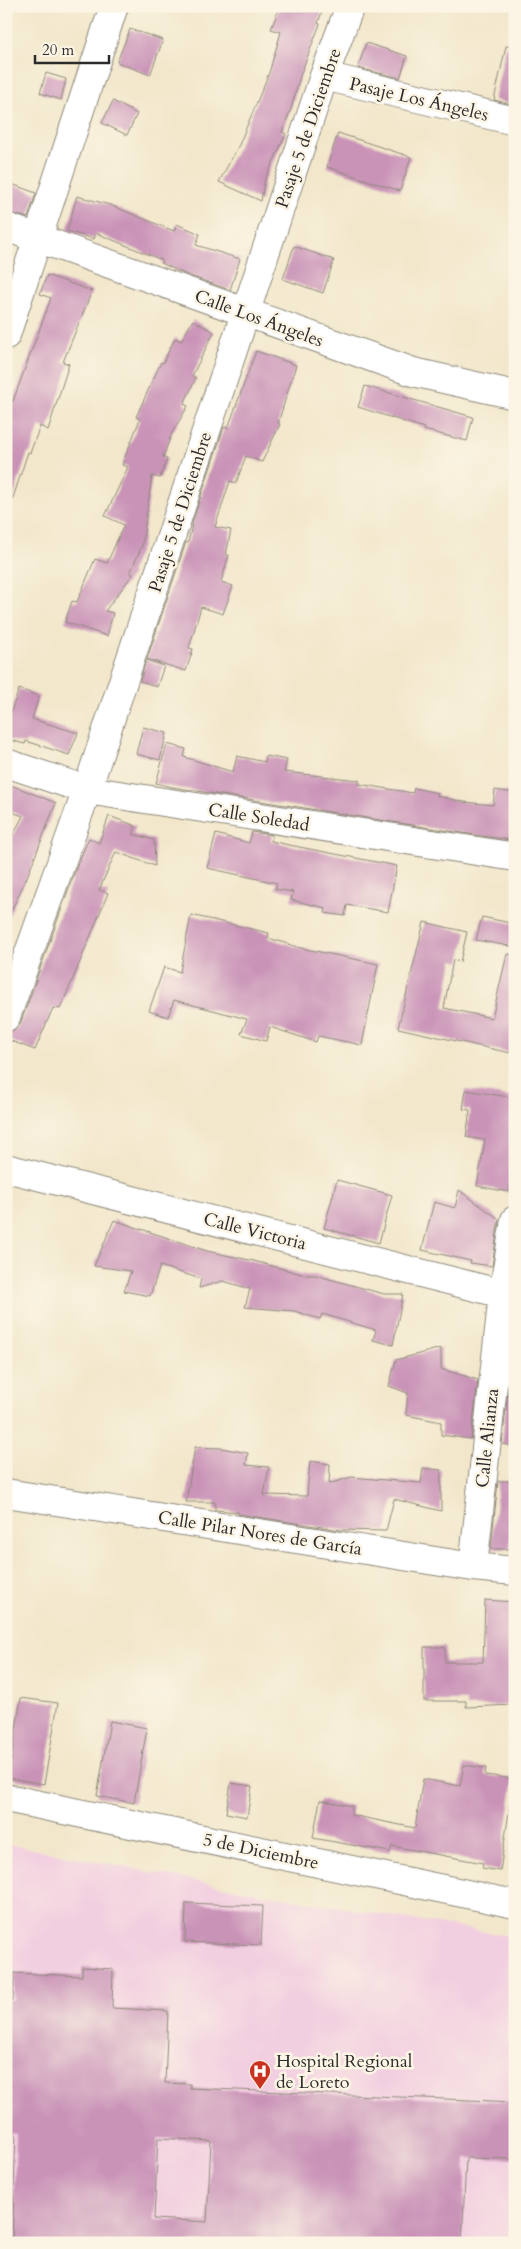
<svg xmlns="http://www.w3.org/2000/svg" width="521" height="2249" font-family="Cardo,serif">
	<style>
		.built { fill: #f2cfe0 }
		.building { fill: #c993b7; fill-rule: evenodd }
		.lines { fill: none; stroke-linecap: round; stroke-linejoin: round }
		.street-casing { stroke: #8e897b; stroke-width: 30 }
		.street { stroke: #fff; stroke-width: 28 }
		.labels { text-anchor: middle; stroke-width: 5; stroke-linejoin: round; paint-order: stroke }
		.street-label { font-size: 18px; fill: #2b2b2b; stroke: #fcf5e5 }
		.poi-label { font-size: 18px; fill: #2b2b2b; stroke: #fcf5e5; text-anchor: start }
	</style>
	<rect width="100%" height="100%" fill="#fcf5e5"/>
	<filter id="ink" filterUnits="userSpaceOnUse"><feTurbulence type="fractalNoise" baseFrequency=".02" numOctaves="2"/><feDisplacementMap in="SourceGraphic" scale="10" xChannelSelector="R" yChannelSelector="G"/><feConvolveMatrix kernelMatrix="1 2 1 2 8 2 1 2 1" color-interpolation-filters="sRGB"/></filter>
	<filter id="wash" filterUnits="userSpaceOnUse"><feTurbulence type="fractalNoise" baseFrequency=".0096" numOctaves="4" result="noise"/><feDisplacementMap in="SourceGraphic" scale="20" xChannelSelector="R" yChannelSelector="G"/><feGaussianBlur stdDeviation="1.12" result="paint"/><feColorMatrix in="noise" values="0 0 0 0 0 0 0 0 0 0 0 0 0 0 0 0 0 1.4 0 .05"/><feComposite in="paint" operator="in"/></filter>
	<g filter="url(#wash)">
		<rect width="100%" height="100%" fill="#f2e7cb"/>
		<!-- built -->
		<path class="built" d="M6,1844l262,51 247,42v306h-509z"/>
		<g id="blocks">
			<!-- building -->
			<path class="building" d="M280,6h44l-6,17 2,1 -19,49 -10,36 -9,23 4,2 -22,48 -3,19 -42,-19 20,-37 30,-72 12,-41 -10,-3z
				M130,29l33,11 -13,35 -33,-13z
				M366,43l41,13 -7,22 -42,-10z
				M506,46l9,1v58l-21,-5z
				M46,73l20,6 -5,21 -21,-7z
				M113,101l24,13 -10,21 -25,-12z
				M338,133l73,24 -11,34 -73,-24z
				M6,182l30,11 -8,25 -22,-6z
				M77,196l33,9 64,26 3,-7 23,10 -4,11 44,14 -10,31 -43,-15 -26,-12 1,-3 -66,-27 -2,6 -27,-8z
				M294,246l40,14 -11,33 -40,-14z
				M47,275l45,16 -29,71 6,2 -21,66 -8,-4 -10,27 -2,-1 -18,55h-4v-108l7,2 38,-103 -11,-4z
				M193,320l21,12 -22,44 4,2 -12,26 4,2 -16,27 -9,24 4,2 -7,19 -8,-2 -10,70 -12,27 3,1 -28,37 8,2 -6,23 -42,-14 7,-21 5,1 18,-43 12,4 17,-38 -19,-9 23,-49 -6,-2 18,-46 -4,-2 25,-55 2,1 12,-25 6,3z
				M256,351l40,14 -18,58 2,1 -18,38 -16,-6 -10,27 -6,-2 -15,46 16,3 -5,25h3l-8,27 12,4 -10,28 -22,-7 -12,41 4,1 -7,22 -39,-12 39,-117 2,1 5,-23 31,-93 4,1z
				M365,386l108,31 -6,24 -43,-11v-2l-66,-21z
				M146,660l18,6 -7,21 -17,-6z
				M19,689l20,7 -7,23 46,14 -9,22 -43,-14 -1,3 -19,-5v-13z
				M143,727l24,6 -7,27 -24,-6z
				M167,744l19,5 -2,8 49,15 4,-16 28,6 1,-6 21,4 -3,12 75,8v4l54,9 1,-5 24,5 -1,3 27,6 29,3 2,-15 20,3v40h-3l-1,7 -36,-5 -303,-48 -16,-4z
				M6,783l50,20 -29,74 -21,45v-74l17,-32 -17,-6z
				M109,816l27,10 -3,8 21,6 1,26 -39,-14 -17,38 9,3 -33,81 -15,35 -7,-1 -18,42 -29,-11v-3l2,-4 8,-3 5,-7 57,-159 11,-25 10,5z
				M252,832l20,3 -1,6 13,3 113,22 -9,46 -41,-7 -2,11 -20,-3 1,-5 -35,-8 2,-8 -18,-3 2,-6 -70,-15 9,-34 33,9z
				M191,915l78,18 -1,5 33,10 77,16 -16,81 -44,-9 -2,6 -46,-15 -4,14 -25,-7 6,-15 -73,-19 -6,17 -19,-6 15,-44 16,5z
				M482,917l33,7v23l-39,-7z
				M424,922l43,10 -7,30 -7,-2 -9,48 48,10 15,-64 8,1v99l-117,-26z
				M466,1090l49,8v43l-6,51 -32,-6 8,-46 -19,-3 4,-27 -7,-1z
				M337,1180l55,15 -13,48 -55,-15z
				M459,1190l40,29 -7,47 -22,-3 1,-2 -49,-11 12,-48 21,6z
				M114,1220l93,31 47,10 51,14h10l69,19h19l-10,51 -20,-5 3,-10 -54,-16 -2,5 -26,-8 -49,-4 5,-18 -27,-8 -24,7 2,-9 -41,-13 -10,30 -26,-5 7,-20 -37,-5z
				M441,1348v21l37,11 -7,59 -30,-4v-13l-35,-7 2,-22 -19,-7 7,-26z
				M508,1389l7,2v55l-13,-2z
				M195,1447l26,1 27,5 -2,12 23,2 -5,28 43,1 3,-35 20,3 -1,20 22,-7 70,6 2,-15 18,2v41l-47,-12 -8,32 -45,-1 -103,-16v-2l-23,-2v-8h-29z
				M498,1481h17l-5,68h-19z
				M485,1600l30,2v41l-3,-1 2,63 -48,2v-6h-42v-54h21v15h38z
				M21,1698l37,5 -14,81 -36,-6z
				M110,1721l37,7 -13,75 -37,-7z
				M464,1765l22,3 -1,7 29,4 -14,92 -18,-3 1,-5 -91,-17 -2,6 -77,-14 7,-38 32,6 -1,9 64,13 8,-49 37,7z
				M231,1783l21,3 -5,31 -21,-4z
				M186,1903l77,3 -2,39 -76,-3z
				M82,1967l31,2 -1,39 56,3 -3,72 25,1v4l325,14v57l-49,-1 -4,85h-450l4,-109 -10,-1v-133h7l1,-27 68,3zM158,2138l53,3 -4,81 -53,-3z"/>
		</g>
	</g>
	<g filter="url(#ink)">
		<use href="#blocks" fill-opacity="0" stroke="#8e897b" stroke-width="1"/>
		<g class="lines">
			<!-- street casing -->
			<g class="street-casing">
				<path id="street" d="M324,76l191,45
					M6,227l407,145 102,23
					M6,335l108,-329
					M6,763l81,27 428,67
					M6,1017l81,-227 237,-714 26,-70
					M6,1168l497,126
					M6,1493l467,74 42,4
					M473,1567l30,-273 12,-74
					M6,1798l509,106"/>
			</g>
			<!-- street -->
			<use href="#street" class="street"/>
		</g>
	</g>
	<!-- icons -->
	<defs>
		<g id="hospital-pin" transform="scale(1.125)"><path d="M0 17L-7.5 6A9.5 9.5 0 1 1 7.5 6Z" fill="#c8321e" stroke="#fcf5e5"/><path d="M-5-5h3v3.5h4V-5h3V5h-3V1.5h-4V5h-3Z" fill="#fff"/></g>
	</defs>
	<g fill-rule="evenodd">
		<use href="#hospital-pin" x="260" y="2071"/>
	</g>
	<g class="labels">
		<!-- street labels -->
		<g class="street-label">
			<text transform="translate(419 99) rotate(13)" y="6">Pasaje Los Ángeles</text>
			<text transform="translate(308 128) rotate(-71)" y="6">Pasaje 5 de Diciembre</text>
			<text transform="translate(259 318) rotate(20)" y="6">Calle Los Ángeles</text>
			<text transform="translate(180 512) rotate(-72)" y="6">Pasaje 5 de Diciembre</text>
			<text transform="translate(259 817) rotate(9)" y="6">Calle Soledad</text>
			<text transform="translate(255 1231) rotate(14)" y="6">Calle Victoria</text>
			<text transform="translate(487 1438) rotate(-84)" y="6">Calle Alianza</text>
			<text transform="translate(260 1533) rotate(9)" y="6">Calle Pilar Nores de García</text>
			<text transform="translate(261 1851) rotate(12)" y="6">5 de Diciembre</text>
		</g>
		<!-- poi labels -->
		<g class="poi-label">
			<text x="276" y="2067">Hospital Regional<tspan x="276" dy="21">de Loreto</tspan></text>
		</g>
	</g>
	<!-- margin -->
	<rect width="521" height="2249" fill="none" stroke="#fcf5e5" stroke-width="25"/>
	<!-- scale -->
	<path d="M35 55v8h74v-8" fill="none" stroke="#2b2b2b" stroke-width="2.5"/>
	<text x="42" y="55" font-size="15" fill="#2b2b2b" stroke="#fcf5e5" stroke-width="4" paint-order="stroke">20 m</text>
</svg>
